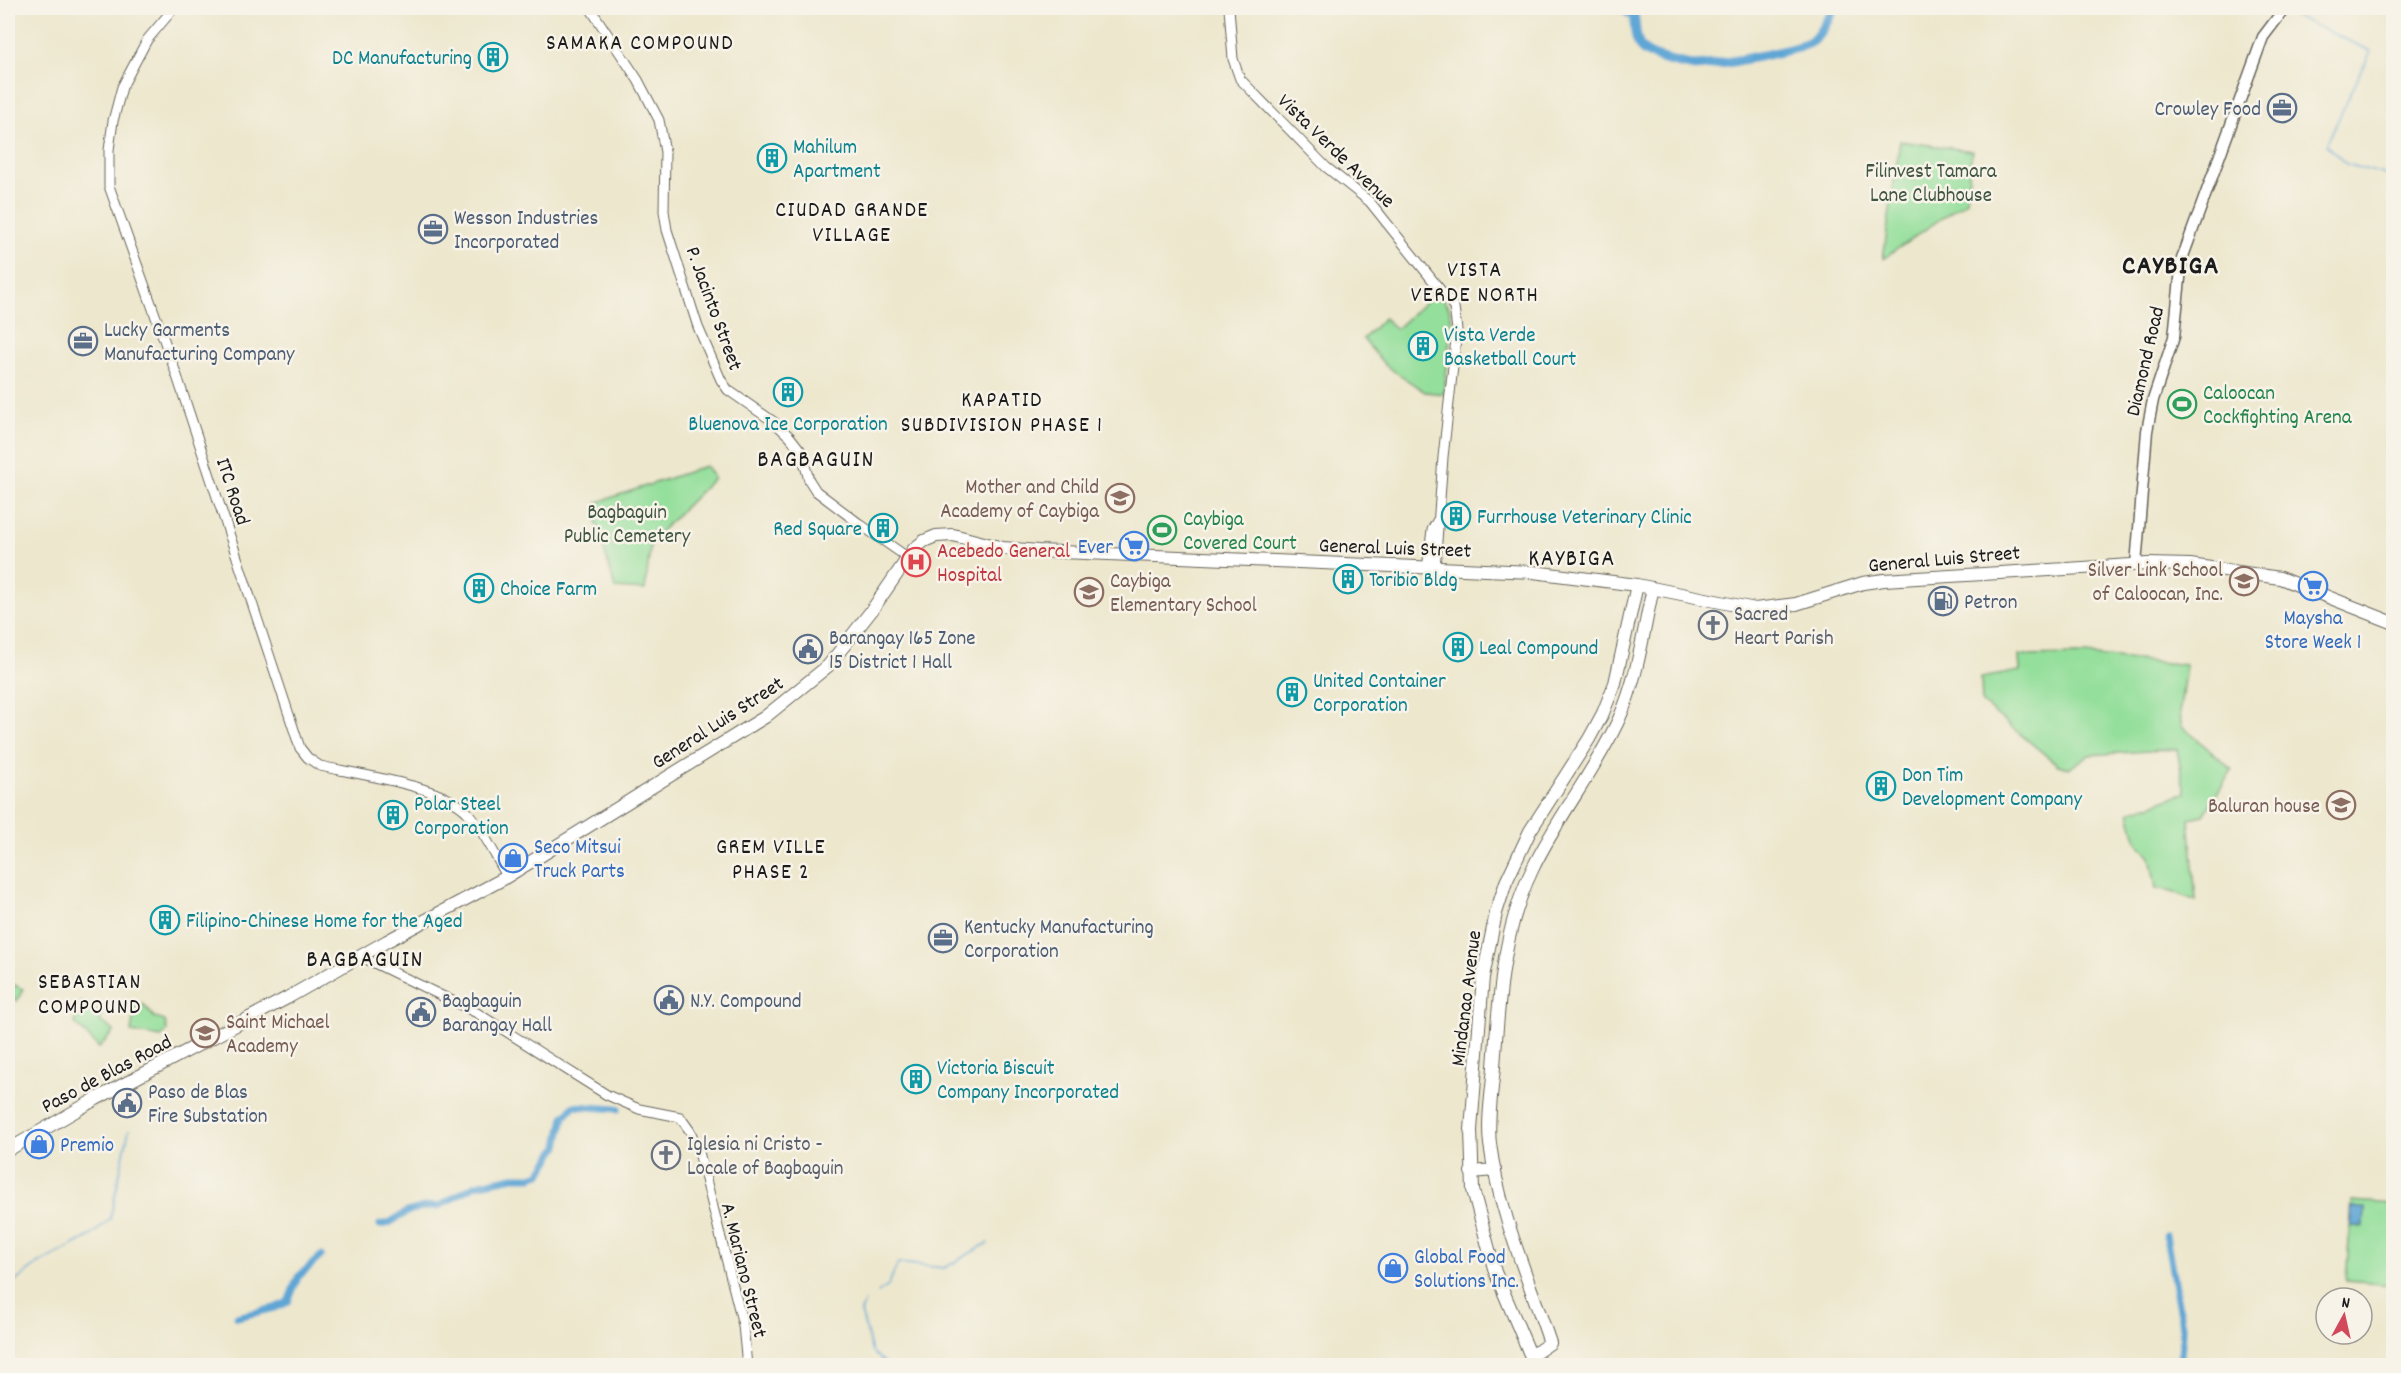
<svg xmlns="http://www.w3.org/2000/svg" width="2401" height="1373" font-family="Dekko,sans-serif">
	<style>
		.green { fill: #94df9b; stroke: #587e5c; stroke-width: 1.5 }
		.water { fill: #5fa6d5; stroke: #3e6178; stroke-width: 1.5 }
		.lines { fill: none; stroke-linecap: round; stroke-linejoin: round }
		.stream { stroke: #5fa6d5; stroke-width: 1.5 }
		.canal { stroke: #5fa6d5; stroke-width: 7 }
		.river { stroke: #5fa6d5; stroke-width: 10 }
		.tertiary-casing { stroke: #65635a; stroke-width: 11 }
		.secondary-casing { stroke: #65635a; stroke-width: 13 }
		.primary-casing { stroke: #65635a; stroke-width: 14 }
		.tertiary { stroke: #fff; stroke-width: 9 }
		.secondary { stroke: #fff; stroke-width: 10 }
		.primary { stroke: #fff; stroke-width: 12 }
		.labels { text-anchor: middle; stroke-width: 5; stroke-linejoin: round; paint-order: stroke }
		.culture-label { font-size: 21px; fill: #0d838f; stroke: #f7f3e8; text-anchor: start }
		.service-label { font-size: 21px; fill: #4e5e75; stroke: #f7f3e8; text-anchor: start }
		.street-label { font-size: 21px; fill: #1c1c1c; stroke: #f7f3e8 }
		.park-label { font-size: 21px; fill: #405642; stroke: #f7f3e8 }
		.leisure-label { font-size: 21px; fill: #27864d; stroke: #f7f3e8; text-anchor: start }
		.education-label { font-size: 21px; fill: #785e54; stroke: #f7f3e8; text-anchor: end }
		.shop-label { font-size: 21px; fill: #366cbe; stroke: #f7f3e8; text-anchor: start }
		.health-label { font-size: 21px; fill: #be3a42; stroke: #f7f3e8; text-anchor: start }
		.worship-label { font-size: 21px; fill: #5b616d; stroke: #f7f3e8; text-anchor: start }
		.neighbourhood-label { font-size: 22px; letter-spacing: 1.5px; fill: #1c1c1c; stroke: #f7f3e8 }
		.quarter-label { font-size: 24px; letter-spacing: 1.5px; fill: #1c1c1c; stroke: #f7f3e8 }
		.district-label { font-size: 27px; font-weight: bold; letter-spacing: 1.5px; fill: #1c1c1c; stroke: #f7f3e8 }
	</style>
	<rect width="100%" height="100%" fill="#f7f3e8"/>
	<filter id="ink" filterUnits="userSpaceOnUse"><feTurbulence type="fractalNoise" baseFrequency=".0167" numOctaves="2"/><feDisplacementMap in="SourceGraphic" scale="12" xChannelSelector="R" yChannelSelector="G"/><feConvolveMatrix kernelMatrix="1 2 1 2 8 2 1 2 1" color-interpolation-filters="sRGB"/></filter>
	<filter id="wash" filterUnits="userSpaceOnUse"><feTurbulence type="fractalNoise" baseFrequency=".008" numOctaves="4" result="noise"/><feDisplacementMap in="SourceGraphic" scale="24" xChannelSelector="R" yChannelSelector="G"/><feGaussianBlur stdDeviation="1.35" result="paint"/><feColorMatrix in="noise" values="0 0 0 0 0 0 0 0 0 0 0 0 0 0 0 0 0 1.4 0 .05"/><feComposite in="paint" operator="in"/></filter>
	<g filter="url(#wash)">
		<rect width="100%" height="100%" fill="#ede7cd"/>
		<!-- green -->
		<path class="green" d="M1900,141l72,10 -6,50 -83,58z
			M1437,291l12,17 3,13 -8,73 -19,-2 -40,-27 -22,-26 21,-21 12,11z
			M706,466l8,12 -63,63 -6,49 -30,-2 -19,-67 2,-19z
			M2084,655l102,10 -6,43 1,17 51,45 -28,45 -15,3 7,83 -24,-10 -16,-3 -6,-32 -13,-14 -8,-30 56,-19 -8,-44 -88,6 -19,13 -12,-3 -76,-62 -1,-25 39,-7 -1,-15z
			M8,982l15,7 -6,12 -9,-5z
			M82,1002l21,13 -3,6 14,10 -15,17 -25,-26z
			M143,1004l12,14 10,3 2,10 -6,6 -30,-5 4,-26z
			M2352,1201l41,3v81l-47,-4z"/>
		<!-- water -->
		<path class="water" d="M2352,1208h13l-1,19 -13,-1z"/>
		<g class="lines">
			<!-- stream -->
			<path class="stream" d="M2288,13l83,38 -45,94 20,19 48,13
				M8,1287l30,-23 54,-29 18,-16 19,-89
				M878,1293l10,-7 10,-23 46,5 44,-25
				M865,1301l-4,11 11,40 17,14"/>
			<!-- canal -->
			<path class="canal" d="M380,1225l9,-2 18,-11 17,-5 15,-1 37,-21 37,-8h18l9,-3 18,-28 6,-29 10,-11 44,3
				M2166,1236l17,96 -3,34
				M237,1317l38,-9 13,-6 10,-25 23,-21"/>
			<!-- river -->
			<path class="river" d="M1622,8l12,8c1,9 1,25 7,32 7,9 40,16 52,18 12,2 110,-17 118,-24 10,-7 17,-24 23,-34"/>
		</g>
	</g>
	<g filter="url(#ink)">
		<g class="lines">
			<!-- tertiary casing -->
			<g class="tertiary-casing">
				<path id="tertiary" d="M174,8l-27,32 -25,47 -9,34 -4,29v36l68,190 123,372 8,10 12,8c36,8 125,20 148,47 16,18 27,43 39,63
					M590,8l48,72 21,40 6,32 -1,59 3,19 31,97 23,53 7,10 46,32 16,15 11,14 8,29 7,11 45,34 46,32
					M1229,8l4,51 7,20 86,88 44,35 84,105 3,23 -14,127 -8,112
					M1427,569l5,-39 5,-9
					M362,957l115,56 130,82 32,14 41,8 10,14 9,21 44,173 4,41"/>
			</g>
			<!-- secondary casing -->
			<g class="secondary-casing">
				<path id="secondary" d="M2136,565l11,-134 6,-31 21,-63 8,-78 81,-222 22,-29
					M2393,1366l1,-39"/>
			</g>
			<!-- primary casing -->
			<g class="primary-casing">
				<path id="primary" d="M8,1150l88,-51 191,-101 100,-57 116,-62 262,-162 63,-51 44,-56 42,-61 10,-8 12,-5 17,-1 50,13 35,3 495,21 104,13 118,24 41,-5 67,-21 21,-3 264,-16 42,1 90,13 114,45
					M1471,1172l24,-2
					M1531,1356l19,-13c-22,-66 -51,-130 -60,-199 -3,-25 2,-52 4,-77 5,-69 8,-136 39,-199 25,-52 62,-97 86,-149 19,-41 24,-87 34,-131
					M1535,1366l-40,-94 -22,-82 -2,-60 12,-153 13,-64 10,-31 24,-51 59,-92 14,-26 12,-30 22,-98"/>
			</g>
			<!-- tertiary -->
			<use href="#tertiary" class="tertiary"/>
			<!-- secondary -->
			<use href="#secondary" class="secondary"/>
			<!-- primary -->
			<use href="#primary" class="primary"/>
		</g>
	</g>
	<!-- icons -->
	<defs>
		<g id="building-ring" transform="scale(1.5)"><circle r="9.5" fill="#f7f3e8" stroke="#0f9aa8" stroke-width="1.5"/><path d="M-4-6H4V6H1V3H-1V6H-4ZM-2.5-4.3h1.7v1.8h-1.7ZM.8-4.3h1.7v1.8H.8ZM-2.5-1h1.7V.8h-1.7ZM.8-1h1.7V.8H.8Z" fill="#0f9aa8"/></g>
		<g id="office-ring" transform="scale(1.5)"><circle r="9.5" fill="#f7f3e8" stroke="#5c6f8a" stroke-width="1.5"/><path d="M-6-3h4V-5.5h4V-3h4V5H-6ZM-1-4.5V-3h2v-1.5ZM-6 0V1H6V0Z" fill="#5c6f8a"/></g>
		<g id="stadium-ring" transform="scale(1.5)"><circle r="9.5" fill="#f7f3e8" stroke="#2e9e5b" stroke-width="1.5"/><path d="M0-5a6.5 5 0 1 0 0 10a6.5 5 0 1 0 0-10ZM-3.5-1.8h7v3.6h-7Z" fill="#2e9e5b"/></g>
		<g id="school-ring" transform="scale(1.5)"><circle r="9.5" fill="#f7f3e8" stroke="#8d6e63" stroke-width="1.5"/><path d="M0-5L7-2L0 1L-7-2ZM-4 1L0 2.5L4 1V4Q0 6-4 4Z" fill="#8d6e63"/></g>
		<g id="supermarket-ring" transform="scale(1.5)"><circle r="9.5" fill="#f7f3e8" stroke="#3f7fe0" stroke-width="1.5"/><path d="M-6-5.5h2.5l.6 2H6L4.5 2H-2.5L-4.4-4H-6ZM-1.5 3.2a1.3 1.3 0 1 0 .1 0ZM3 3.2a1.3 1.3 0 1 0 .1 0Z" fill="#3f7fe0"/></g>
		<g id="hospital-ring" transform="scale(1.5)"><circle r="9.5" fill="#f7f3e8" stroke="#e0444e" stroke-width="1.5"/><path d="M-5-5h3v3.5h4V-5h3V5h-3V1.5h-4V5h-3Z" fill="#e0444e"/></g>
		<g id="fuel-ring" transform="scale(1.5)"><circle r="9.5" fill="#f7f3e8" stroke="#5c6f8a" stroke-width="1.5"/><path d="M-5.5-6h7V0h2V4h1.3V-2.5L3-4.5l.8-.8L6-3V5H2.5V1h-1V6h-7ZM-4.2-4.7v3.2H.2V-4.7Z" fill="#5c6f8a"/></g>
		<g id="church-ring" transform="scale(1.5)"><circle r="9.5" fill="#f7f3e8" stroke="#6b7280" stroke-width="1.5"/><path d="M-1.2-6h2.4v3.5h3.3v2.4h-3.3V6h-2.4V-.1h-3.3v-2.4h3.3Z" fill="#6b7280"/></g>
		<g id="civic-ring" transform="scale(1.5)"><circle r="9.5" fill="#f7f3e8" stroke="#5c6f8a" stroke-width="1.5"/><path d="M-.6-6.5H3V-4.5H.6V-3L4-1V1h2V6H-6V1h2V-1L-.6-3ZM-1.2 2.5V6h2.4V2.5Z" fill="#5c6f8a"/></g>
		<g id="shop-ring" transform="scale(1.5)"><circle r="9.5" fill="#f7f3e8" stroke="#3f7fe0" stroke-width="1.5"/><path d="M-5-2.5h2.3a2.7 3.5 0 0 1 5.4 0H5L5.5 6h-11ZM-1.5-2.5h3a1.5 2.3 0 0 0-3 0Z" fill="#3f7fe0"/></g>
	</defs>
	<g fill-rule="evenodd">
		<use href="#building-ring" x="493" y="57"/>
		<use href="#office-ring" x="2282" y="108"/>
		<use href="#building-ring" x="772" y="158"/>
		<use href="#office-ring" x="433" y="229"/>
		<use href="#office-ring" x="83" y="341"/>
		<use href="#building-ring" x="1423" y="346"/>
		<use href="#building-ring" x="788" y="392"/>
		<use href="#stadium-ring" x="2182" y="404"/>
		<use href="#school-ring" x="1120" y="498"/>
		<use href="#building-ring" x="1456" y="516"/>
		<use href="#building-ring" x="883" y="528"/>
		<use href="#stadium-ring" x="1162" y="530"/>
		<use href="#supermarket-ring" x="1134" y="546"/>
		<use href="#hospital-ring" x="916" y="562"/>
		<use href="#building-ring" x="1348" y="579"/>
		<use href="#school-ring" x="2244" y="581"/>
		<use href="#supermarket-ring" x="2313" y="586"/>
		<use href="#building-ring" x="479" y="588"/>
		<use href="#school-ring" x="1089" y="592"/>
		<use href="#fuel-ring" x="1943" y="601"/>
		<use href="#church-ring" x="1713" y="625"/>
		<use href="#building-ring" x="1458" y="647"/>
		<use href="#civic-ring" x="808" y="649"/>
		<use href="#building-ring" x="1292" y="692"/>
		<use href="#building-ring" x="1881" y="786"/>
		<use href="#school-ring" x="2341" y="805"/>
		<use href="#building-ring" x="393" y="815"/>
		<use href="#shop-ring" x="513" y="858"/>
		<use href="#building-ring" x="165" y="920"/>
		<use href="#office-ring" x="943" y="938"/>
		<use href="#civic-ring" x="669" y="1000"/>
		<use href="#civic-ring" x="421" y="1012"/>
		<use href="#school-ring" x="205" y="1033"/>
		<use href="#building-ring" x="916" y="1079"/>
		<use href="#civic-ring" x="127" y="1103"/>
		<use href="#shop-ring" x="39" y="1144"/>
		<use href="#church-ring" x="666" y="1155"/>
		<use href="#shop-ring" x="1393" y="1268"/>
	</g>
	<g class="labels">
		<!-- culture labels -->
		<g class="culture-label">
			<text x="472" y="64" text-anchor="end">DC Manufacturing</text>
			<text x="793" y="153">Mahilum<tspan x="793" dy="24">Apartment</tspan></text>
			<text x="1444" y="341">Vista Verde<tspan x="1444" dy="24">Basketball Court</tspan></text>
			<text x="788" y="430" text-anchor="middle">Bluenova Ice Corporation</text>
			<text x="1477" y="523">Furrhouse Veterinary Clinic</text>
			<text x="862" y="535" text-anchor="end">Red Square</text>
			<text x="1369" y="586">Toribio Bldg</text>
			<text x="500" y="595">Choice Farm</text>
			<text x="1479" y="654">Leal Compound</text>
			<text x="1313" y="687">United Container<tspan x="1313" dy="24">Corporation</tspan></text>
			<text x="1902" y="781">Don Tim<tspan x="1902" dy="24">Development Company</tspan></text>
			<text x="414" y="810">Polar Steel<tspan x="414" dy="24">Corporation</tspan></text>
			<text x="186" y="927">Filipino-Chinese Home for the Aged</text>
			<text x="937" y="1074">Victoria Biscuit<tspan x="937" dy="24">Company Incorporated</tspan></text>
		</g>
		<!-- service labels -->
		<g class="service-label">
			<text x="2261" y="115" text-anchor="end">Crowley Food</text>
			<text x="454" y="224">Wesson Industries<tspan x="454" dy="24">Incorporated</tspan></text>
			<text x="104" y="336">Lucky Garments<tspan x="104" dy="24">Manufacturing Company</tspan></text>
			<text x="1964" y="608">Petron</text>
			<text x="829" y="644">Barangay 165 Zone<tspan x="829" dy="24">15 District 1 Hall</tspan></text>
			<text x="964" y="933">Kentucky Manufacturing<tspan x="964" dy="24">Corporation</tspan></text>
			<text x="442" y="1007">Bagbaguin<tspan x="442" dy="24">Barangay Hall</tspan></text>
			<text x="690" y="1007">N.Y. Compound</text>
			<text x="148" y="1098">Paso de Blas<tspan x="148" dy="24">Fire Substation</tspan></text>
		</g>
		<!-- street labels -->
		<g class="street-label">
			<text transform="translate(1337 150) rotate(44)" y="7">Vista Verde Avenue</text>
			<text transform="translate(715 308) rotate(70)" y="7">P. Jacinto Street</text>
			<text transform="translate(2144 361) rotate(-77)" y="7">Diamond Road</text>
			<text transform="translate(234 491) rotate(72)" y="7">ITC Road</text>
			<text transform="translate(1395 547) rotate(2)" y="7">General Luis Street</text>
			<text transform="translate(1944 558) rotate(-5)" y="7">General Luis Street</text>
			<text transform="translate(717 722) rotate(-33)" y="7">General Luis Street</text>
			<text transform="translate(1465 998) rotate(-83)" y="7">Mindanao Avenue</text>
			<text transform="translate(106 1073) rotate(-28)" y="7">Paso de Blas Road</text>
			<text transform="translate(745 1270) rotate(76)" y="7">A. Mariano Street</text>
		</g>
		<!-- park labels -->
		<g class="park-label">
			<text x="1931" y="177">Filinvest Tamara<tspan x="1931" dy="24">Lane Clubhouse</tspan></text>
			<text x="627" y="518">Bagbaguin<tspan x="627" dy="24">Public Cemetery</tspan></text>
		</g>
		<!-- leisure labels -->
		<g class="leisure-label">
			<text x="2203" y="399">Caloocan<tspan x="2203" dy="24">Cockfighting Arena</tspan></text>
			<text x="1183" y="525">Caybiga<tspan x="1183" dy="24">Covered Court</tspan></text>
		</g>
		<!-- education labels -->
		<g class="education-label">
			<text x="1099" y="493">Mother and Child<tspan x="1099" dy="24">Academy of Caybiga</tspan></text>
			<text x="2223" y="576">Silver Link School<tspan x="2223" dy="24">of Caloocan, Inc.</tspan></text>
			<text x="1110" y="587" text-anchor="start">Caybiga<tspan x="1110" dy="24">Elementary School</tspan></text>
			<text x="2320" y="812">Baluran house</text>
			<text x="226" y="1028" text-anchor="start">Saint Michael<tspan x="226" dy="24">Academy</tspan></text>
		</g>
		<!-- shop labels -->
		<g class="shop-label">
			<text x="1113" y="553" text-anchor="end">Ever</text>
			<text x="2313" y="624" text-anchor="middle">Maysha<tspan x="2313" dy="24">Store Week 1</tspan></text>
			<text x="534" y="853">Seco Mitsui<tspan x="534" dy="24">Truck Parts</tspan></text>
			<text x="60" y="1151">Premio</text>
			<text x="1414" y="1263">Global Food<tspan x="1414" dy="24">Solutions Inc.</tspan></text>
		</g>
		<!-- health labels -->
		<g class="health-label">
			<text x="937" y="557">Acebedo General<tspan x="937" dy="24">Hospital</tspan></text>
		</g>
		<!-- worship labels -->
		<g class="worship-label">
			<text x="1734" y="620">Sacred<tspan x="1734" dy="24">Heart Parish</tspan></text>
			<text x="687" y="1150">Iglesia ni Cristo -<tspan x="687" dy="24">Locale of Bagbaguin</tspan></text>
		</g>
		<!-- neighbourhood labels -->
		<g class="neighbourhood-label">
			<text x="640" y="49">SAMAKA COMPOUND</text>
			<text x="852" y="216">CIUDAD GRANDE<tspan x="852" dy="25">VILLAGE</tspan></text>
			<text x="1475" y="276">VISTA<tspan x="1475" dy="25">VERDE NORTH</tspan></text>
			<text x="1002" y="406">KAPATID<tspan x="1002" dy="25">SUBDIVISION PHASE 1</tspan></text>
			<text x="771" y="853">GREM VILLE<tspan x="771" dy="25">PHASE 2</tspan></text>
			<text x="90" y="988">SEBASTIAN<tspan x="90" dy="25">COMPOUND</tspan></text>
		</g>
		<!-- quarter labels -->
		<g class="quarter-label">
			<text x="816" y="466">BAGBAGUIN</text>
			<text x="1572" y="565">KAYBIGA</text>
			<text x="365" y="966">BAGBAGUIN</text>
		</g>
		<!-- district labels -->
		<g class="district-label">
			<text x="2171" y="273">CAYBIGA</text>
		</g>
	</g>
	<!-- margin -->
	<rect width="2401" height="1373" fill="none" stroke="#f7f3e8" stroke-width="30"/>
	<!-- north arrow -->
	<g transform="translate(2344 1316) rotate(8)"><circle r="28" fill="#f7f3e8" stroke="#9f9d96" stroke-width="1.5"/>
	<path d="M0-4.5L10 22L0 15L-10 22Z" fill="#d1495b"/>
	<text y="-9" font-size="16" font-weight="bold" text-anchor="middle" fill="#1c1c1c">N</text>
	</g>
</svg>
